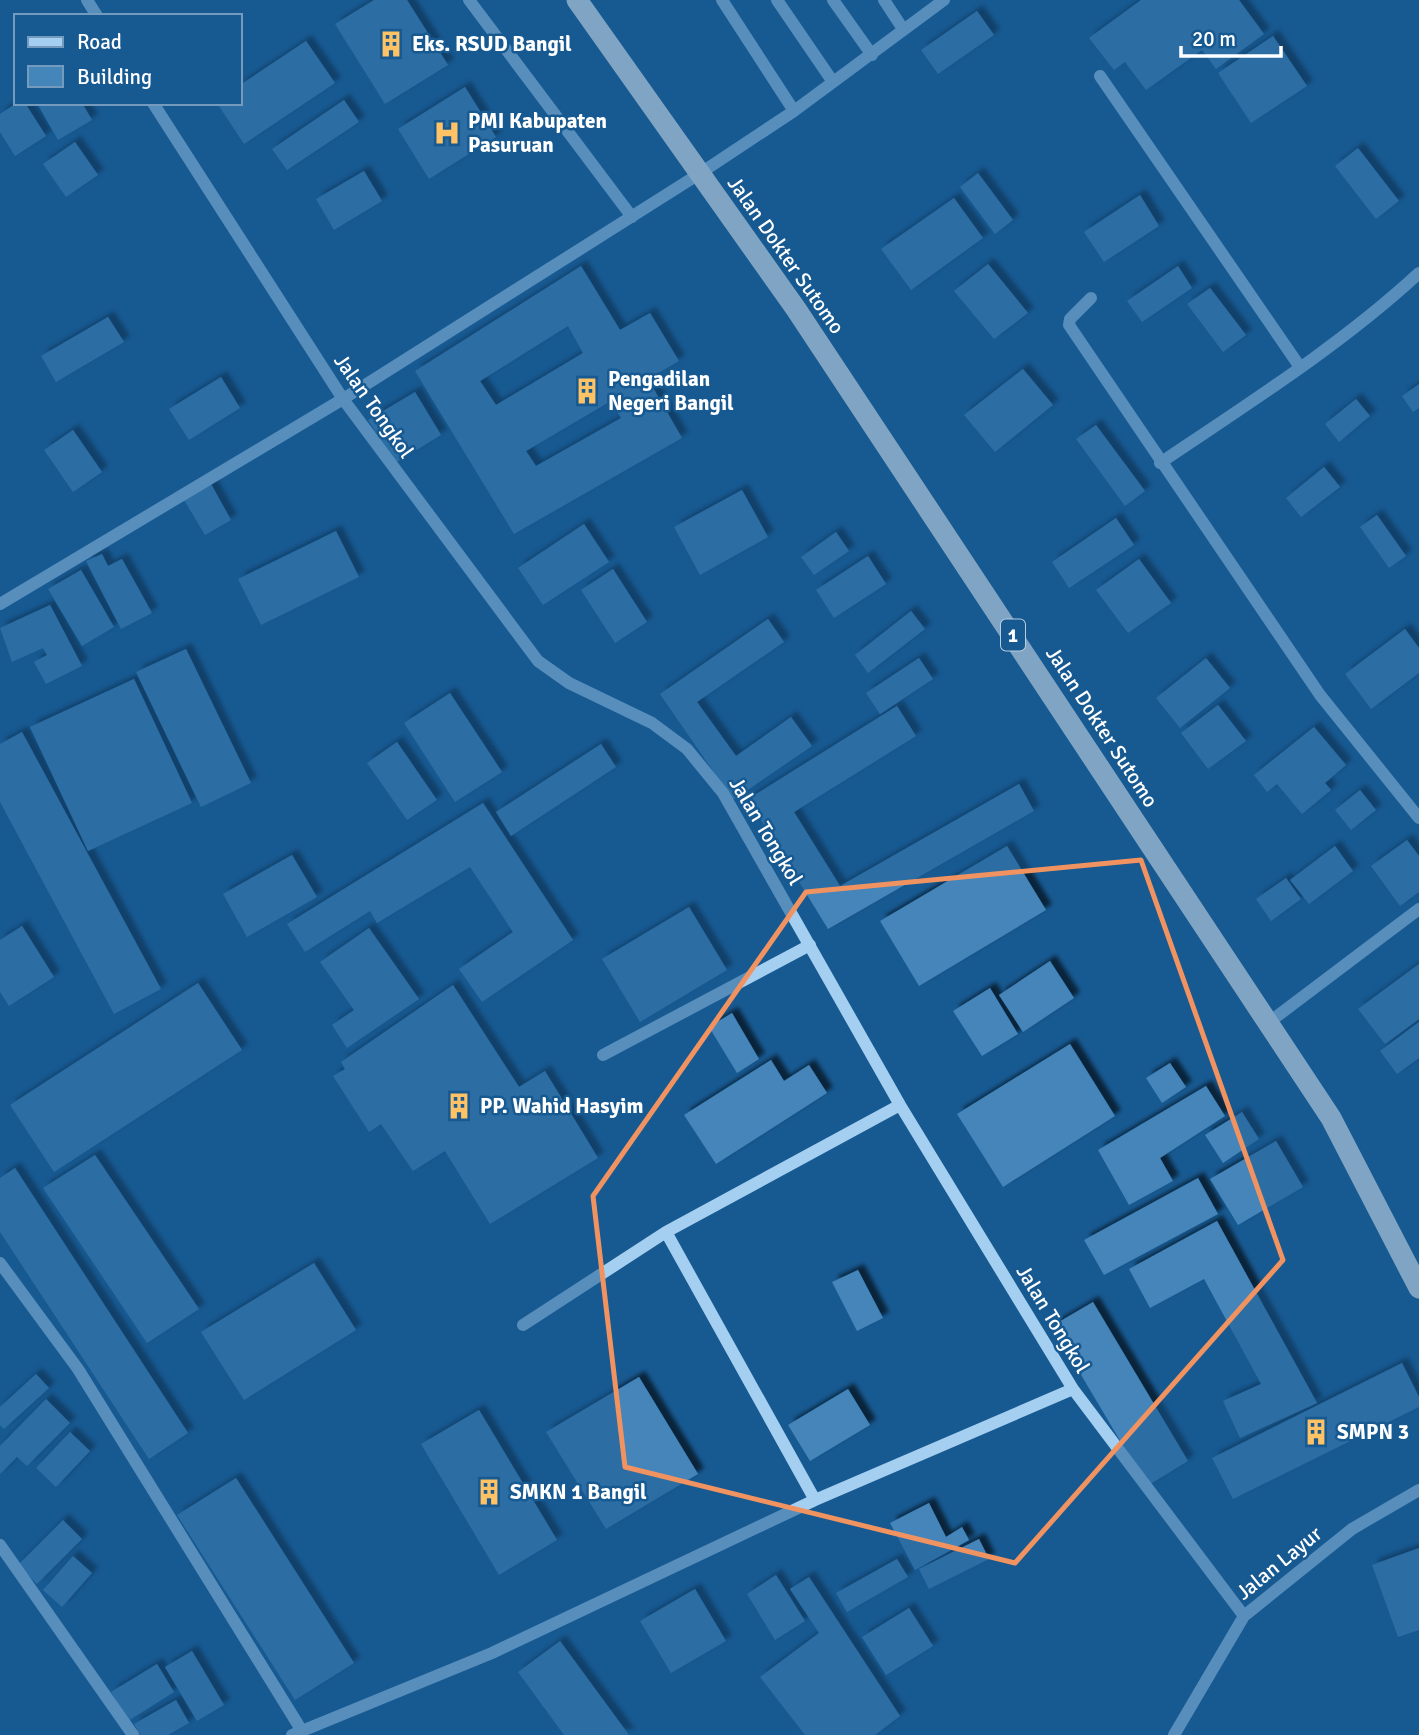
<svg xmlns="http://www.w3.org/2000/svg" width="1419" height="1735" font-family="Signika,sans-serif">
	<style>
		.building { fill: #4485ba; fill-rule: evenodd; filter: url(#shadow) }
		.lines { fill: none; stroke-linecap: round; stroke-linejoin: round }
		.minor { stroke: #a5cff0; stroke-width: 12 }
		.highway { stroke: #fff; stroke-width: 21 }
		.marked { fill: none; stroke: #f09361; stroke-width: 5; stroke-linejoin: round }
		.labels { text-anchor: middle; stroke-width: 5; stroke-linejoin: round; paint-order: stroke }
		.shield { fill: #175991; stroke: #b9cdde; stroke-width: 2 }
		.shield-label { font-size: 19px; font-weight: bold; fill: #fff }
		.poi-label { font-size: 21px; font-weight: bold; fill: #fff; stroke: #175991; text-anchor: start }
		.street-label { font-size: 21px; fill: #fff; stroke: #175991 }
	</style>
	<defs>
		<filter id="shadow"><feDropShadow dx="6" dy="-6" stdDeviation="2" flood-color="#0009"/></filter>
	</defs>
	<rect width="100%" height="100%" fill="#175991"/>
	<!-- building -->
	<path class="building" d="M374,0h33l41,65 -63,39 -50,-80z
		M1141,0h98l25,34 -48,35 -14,-19 -56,40 -21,-28 -11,8 -25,-32z
		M977,11l17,24 -56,39 -17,-24z
		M1273,36l34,50 -56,37 -33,-50z
		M306,41l29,42 -91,61 -27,-41h23v-18z
		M465,87l31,50 -67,42 -31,-50z
		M344,100l15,22 -72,48 -15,-21z
		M17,103h8l21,33 -31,20 -15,-24v-18z
		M37,103h45l10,17 -34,20z
		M75,142l23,33 -32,22 -23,-33z
		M1358,148l41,53 -23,18 -41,-53z
		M364,171l18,30 -48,29 -18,-31z
		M978,173l35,47 -18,14 -35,-47z
		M1140,195l19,31 -55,36 -20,-30z
		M954,198l29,40 -72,52 -30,-41z
		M988,264l40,49 -34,26 -40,-48z
		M581,266l39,64 30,-17 29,48 -31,18 34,59 -168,96 -99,-163zM568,326l15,27 -87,52 -16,-24zM611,401l10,17 -85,48 -10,-15z
		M1178,266l14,22 -50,34 -15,-21z
		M1210,288l36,47 -23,17 -36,-48z
		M108,317l16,25 -68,40 -15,-26z
		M1023,369l30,36 -58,47 -31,-37z
		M221,377l19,31 -51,32 -20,-31z
		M1419,384v24l-6,4 -11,-16z
		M415,392l26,43 -46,28 -27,-43z
		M1356,399l14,17 -31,26 -14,-18z
		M1096,425l49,66 -20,15 -49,-67z
		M73,430l29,42 -29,20 -29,-42z
		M1324,467l16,20 -39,30 -15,-19z
		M211,484l20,36 -26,15 -21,-35z
		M742,490l26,47 -68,38 -26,-48z
		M1377,515l29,41 -17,12 -29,-41z
		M1116,518l18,27 -65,43 -17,-26z
		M584,524l25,38 -66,43 -25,-37z
		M336,531l23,46 -98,48 -23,-46z
		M836,532l13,19 -35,24 -13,-18z
		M102,554l6,12 14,-7 30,54 -31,16 -35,-68z
		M868,556l18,28 -52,34 -18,-28z
		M1139,559l32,44 -43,30 -32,-43z
		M613,569l34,53 -32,21 -34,-53z
		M81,570l33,57 -32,19 -34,-57z
		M50,605l32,61 -36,18 -12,-22 13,-7 -4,-7 -31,14 -12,-34z
		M911,611l14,18 -57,44 -13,-18z
		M768,619l16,23 -87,60 39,54 55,-39 21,29 -79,54 -73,-106z
		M1405,629l14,19v25l-48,36 -26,-35z
		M186,649l65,134 -50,24 -65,-135z
		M919,658l14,21 -53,35 -14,-21z
		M1206,658l24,30 -50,40 -24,-30z
		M134,679l58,124 -104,48 -58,-124z
		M450,693l52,79 -47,30 -51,-79z
		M1218,705l28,36 -38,28 -27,-36z
		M897,706l19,30 -122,76 46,74 179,-102 15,27 -206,118 -80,-130z
		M1314,727l32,38 -21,18 6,7 -29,24 -25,-30 -10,8 -13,-17z
		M22,732l139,257 -47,25 -114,-212v-58z
		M397,742l40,58 -30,20 -40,-57z
		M601,744l15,23 -105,69 -15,-24z
		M1360,790l16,20 -25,20 -16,-20z
		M483,803l90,137 -91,62 -23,-33 54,-37 -43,-65 -93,56 -7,-12 -65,41 -18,-28z
		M1407,840l12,16v36l-19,14 -29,-40z
		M1007,846l39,64 -127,76 -39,-65z
		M1335,846l18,25 -44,33 -19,-24z
		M292,855l25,42 -70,40 -24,-43z
		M1286,878l15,21 -30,22 -15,-22z
		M689,907l38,63 -87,52 -38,-63z
		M22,926l32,51 -45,29 -9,-14v-52z
		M369,928l50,71 -72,49 -15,-23 22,-15 -34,-48z
		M1050,961l24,37 -51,34 -24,-37z
		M1419,964v55l-34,25 -27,-35z
		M198,983l44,67 -188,122 -44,-67z
		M453,985l66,102 26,-16 53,87 -108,66 -45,-73 -32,20 -32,-47 -12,8 -36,-56 12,-7 -4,-7z
		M990,988l28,46 -36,22 -29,-45z
		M732,1013l27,46 -22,14 -28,-46z
		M1419,1022v36l-22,16 -17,-23z
		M1070,1044l45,72 -112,71 -46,-73z
		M771,1060l13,21 25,-16 18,28 -111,71 -32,-49z
		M1170,1063l16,24 -24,16 -16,-25z
		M1206,1086l19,30 -65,42 13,23 -44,24 -31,-55z
		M1242,1112l17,27 -36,24 -18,-28z
		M1276,1141l27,46 -65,38 -28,-46z
		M95,1155l104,154 -52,34 -104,-155z
		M15,1168l173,265 -39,26 -149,-227v-54z
		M1198,1178l20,36 -114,61 -20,-35z
		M1217,1221l100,182 -77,35 -17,-37 38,-17 -57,-105 -54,29 -21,-39z
		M314,1263l42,67 -112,70 -43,-68z
		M858,1270l25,48 -26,13 -25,-49z
		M1093,1302l95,159 -41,25 -95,-160z
		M1402,1363l17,34v10l-186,92 -21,-41z
		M36,1374l13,14 -45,41 -4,-4v-18z
		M639,1377l59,97 -92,55 -60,-97z
		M848,1389l22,36 -60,36 -22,-36z
		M46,1399l24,24 -43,43 -10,-9 -17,17v-28z
		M479,1410l78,130 -58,35 -78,-131z
		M70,1432l20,19 -34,36 -20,-19z
		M236,1478l118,185 -59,37 -118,-185z
		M929,1503l17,34 16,-10 7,13 -54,30 -25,-47z
		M63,1520l19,19 -45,45 -19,-19z
		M979,1539l10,20 -60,30 -10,-20z
		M1419,1548v82l-21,7 -26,-72z
		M73,1556l19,17 -30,34 -19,-17z
		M897,1559l11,18 -61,35 -11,-19z
		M776,1575l29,46 -30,19 -28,-46z
		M809,1577l91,139 -25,19h-70l-45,-58 59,-44 -29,-44z
		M695,1589l31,52 -55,32 -31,-52z
		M909,1608l24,38 -47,29 -24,-38z
		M560,1641l69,94h-65l-46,-63z
		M192,1651l32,54 -27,16 -32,-54z
		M157,1664l17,28 -46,29 -17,-29z
		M176,1700l13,23 -21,12h-28l-6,-11z"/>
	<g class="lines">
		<!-- minor -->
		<path class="minor" d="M87,0l10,16
			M469,0l163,217
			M722,0l72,111
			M777,0l56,82
			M833,0l39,55
			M884,0l19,29
			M1100,76l200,291
			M153,103l190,296 195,262 31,22 83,40 35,26 36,44 177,312 173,284 171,227
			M1091,298l-21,21 -1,6 251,370 99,123
			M1160,463c89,-60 181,-118 259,-190
			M0,604l343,-205 356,-225 95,-63 150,-111
			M1268,1023l151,-114
			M603,1055l207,-110
			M666,1232l149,268
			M0,1263l78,106 224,362
			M523,1325l143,-93 234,-127
			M0,1545l133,190
			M292,1735l200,-82 323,-153 258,-111
			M1174,1735l70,-119 108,-87 67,-39"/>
		<!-- highway -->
		<path class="highway" d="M577,0l219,309 535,809 88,170"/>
	</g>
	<!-- marked area -->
	<path d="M0 0H1419V1735H0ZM1141,860l142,400 -268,303 -390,-96 -32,-271 213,-304z" fill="#175991" fill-opacity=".55" fill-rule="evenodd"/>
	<path class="marked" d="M1141,860l142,400 -268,303 -390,-96 -32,-271 213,-304z"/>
	<!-- icons -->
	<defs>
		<g id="building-bare" transform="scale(2.1)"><path d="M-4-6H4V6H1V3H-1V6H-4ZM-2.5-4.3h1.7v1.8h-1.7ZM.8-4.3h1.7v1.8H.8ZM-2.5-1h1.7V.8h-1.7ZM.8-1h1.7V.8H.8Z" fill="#ffc264" stroke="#175991" stroke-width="2.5" paint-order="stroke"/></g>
		<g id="hospital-bare" transform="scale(2.1)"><path d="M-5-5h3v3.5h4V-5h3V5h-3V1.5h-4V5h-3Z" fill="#ffc264" stroke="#175991" stroke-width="2.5" paint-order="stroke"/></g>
	</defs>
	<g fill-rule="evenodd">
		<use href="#building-bare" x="391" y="44"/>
		<use href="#hospital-bare" x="447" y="133"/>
		<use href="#building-bare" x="587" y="391"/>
		<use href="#building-bare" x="459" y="1106"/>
		<use href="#building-bare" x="1316" y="1432"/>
		<use href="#building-bare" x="489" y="1492"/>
	</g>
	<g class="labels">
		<!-- shield labels -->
		<rect class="shield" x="1001" y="619.5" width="24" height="31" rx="5"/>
		<g class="shield-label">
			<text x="1013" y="642">1</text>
		</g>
		<!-- poi labels -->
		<g class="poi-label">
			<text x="412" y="51">Eks. RSUD Bangil</text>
			<text x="468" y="128">PMI Kabupaten<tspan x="468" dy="24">Pasuruan</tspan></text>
			<text x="608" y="386">Pengadilan<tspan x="608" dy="24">Negeri Bangil</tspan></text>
			<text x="480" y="1113">PP. Wahid Hasyim</text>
			<text x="1337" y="1439">SMPN 3</text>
			<text x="510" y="1499">SMKN 1 Bangil</text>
		</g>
		<!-- street labels -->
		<g class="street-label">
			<text transform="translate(786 255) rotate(55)" y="7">Jalan Dokter Sutomo</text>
			<text transform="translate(374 406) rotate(55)" y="7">Jalan Tongkol</text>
			<text transform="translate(1102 727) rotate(57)" y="7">Jalan Dokter Sutomo</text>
			<text transform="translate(766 831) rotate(59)" y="7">Jalan Tongkol</text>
			<text transform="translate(1053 1319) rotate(59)" y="7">Jalan Tongkol</text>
			<text transform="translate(1279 1563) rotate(-39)" y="7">Jalan Layur</text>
		</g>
	</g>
	<!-- legend -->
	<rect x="14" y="14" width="228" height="91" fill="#175991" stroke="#749bbd" stroke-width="2"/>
	<rect x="28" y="37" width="35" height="10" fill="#a5cff0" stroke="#749bbd" stroke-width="2"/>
	<text x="77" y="49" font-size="21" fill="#ffffff">Road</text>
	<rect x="28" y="66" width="35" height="21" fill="#4485ba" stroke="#749bbd" stroke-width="2"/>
	<text x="77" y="84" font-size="21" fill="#ffffff">Building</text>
	<!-- scale -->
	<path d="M1181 46v10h100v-10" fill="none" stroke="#ffffff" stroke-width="3.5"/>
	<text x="1192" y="46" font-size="21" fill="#ffffff" stroke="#175991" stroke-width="5" paint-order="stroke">20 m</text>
</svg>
